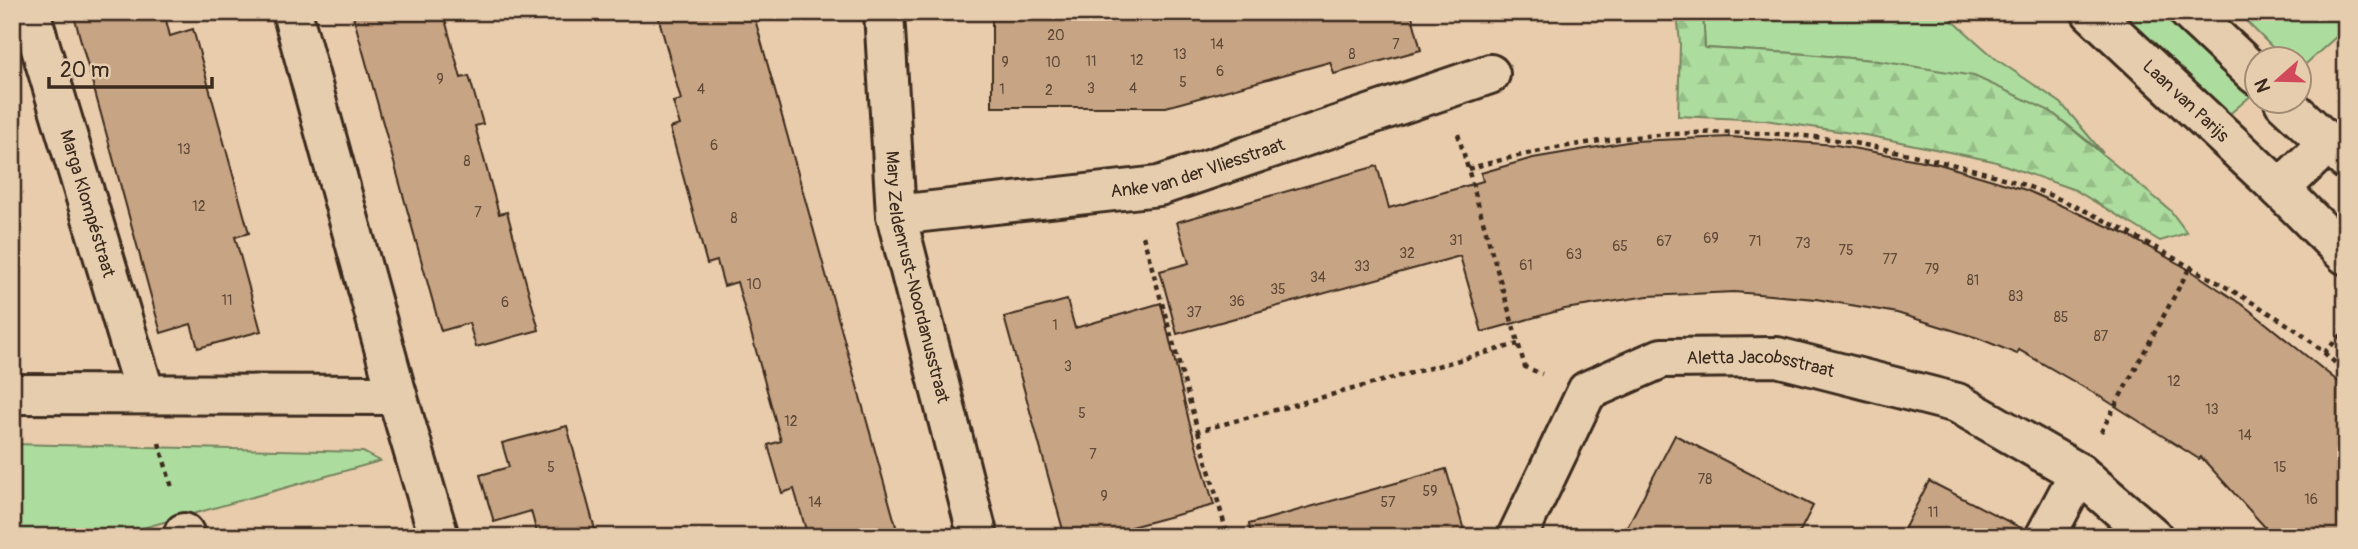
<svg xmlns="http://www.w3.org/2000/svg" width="2358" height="549" font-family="Pangolin,sans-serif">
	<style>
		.green { fill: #addd9e; stroke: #74845e; stroke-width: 2 }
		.forest { fill: url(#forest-firs); stroke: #74845e; stroke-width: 2 }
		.building { fill: #c7a483; stroke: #3b2a1e; stroke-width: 2 }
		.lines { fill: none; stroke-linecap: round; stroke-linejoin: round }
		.street-casing { stroke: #3b2a1e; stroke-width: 44 }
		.secondary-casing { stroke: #3b2a1e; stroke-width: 44 }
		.path { stroke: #3b2a1e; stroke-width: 4.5; stroke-dasharray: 5 5; stroke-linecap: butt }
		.street { stroke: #e6cdae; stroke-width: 38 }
		.secondary { stroke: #e6cdae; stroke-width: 38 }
		.labels { text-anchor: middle; stroke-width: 7; stroke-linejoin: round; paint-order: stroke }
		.number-label { font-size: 14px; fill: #5e4837 }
		.street-label { font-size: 18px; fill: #3b2a1e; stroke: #e6cdae }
	</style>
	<defs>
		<pattern id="forest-firs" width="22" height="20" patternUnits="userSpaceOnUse" patternTransform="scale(1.75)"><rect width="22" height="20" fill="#addd9e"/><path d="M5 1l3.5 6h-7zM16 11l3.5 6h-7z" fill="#96be88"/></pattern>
	</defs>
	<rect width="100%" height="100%" fill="#e9ccac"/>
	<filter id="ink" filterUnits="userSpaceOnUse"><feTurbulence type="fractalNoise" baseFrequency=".0143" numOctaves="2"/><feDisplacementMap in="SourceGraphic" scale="14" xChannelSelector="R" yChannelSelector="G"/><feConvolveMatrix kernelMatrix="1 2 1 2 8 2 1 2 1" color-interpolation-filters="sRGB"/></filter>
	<g filter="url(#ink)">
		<!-- green -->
		<path class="green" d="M1703,12h240l53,47 65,44 42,50 -53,-42 -178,-51 -78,-7 -89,-5z
			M2114,12h53l86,82 -28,24z
			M2237,12h109v16l-47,42 -1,-10 -14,-1z
			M12,444l351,8 17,9 -269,76h-99z"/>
		<!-- forest -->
		<path class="forest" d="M1677,12h26l2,36 89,5 78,7 102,16 76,35 120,99 17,23 -27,8 -85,-51 -82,-29 -122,-25 -106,-16 -87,-4 2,-72z"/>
		<!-- building -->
		<path class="building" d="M73,12h91l6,24 23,-7 56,204 -14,4 26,94 -63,17 -7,-24 -30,9z
			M352,12h91l18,66 8,-2 14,48 -8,2 24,88 8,-2 32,118 -63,17 -7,-24 -28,8z
			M657,12h96l146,525h-91l-14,-48 -12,4 -14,-48 13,-4 -44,-159 -13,4 -7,-25 -10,3 -37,-136 10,-3 -7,-23 8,-2z
			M1170,12h241l10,38 -87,24 -4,-12 -164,45h-174v-90h161z
			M1731,137l105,8 103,19 87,26 99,44 65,36 57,38 99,80v149h-72l-73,-80 -2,2 -95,-60 -85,-49 -2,4 -39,-16 -81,-25 -81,-14 -82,-7 -86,4 -83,13 -83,23 -22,-76 -283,78 -17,-63 29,-8 -12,-41 200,-56 12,42 94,-27 -2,-8 52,-15 100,-17z
			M1067,300l8,28 86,-25 28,118 25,84 -83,22 2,10h-68l-61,-220z
			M567,426l30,111h-59l-7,-26 -37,11 -14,-47 29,-8 -7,-24z
			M1675,435l138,71 -16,31h-175z
			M1446,469l20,68h-215l-2,-13z
			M1929,481l96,49 -2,7h-123z"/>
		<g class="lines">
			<!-- street casing -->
			<g class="street-casing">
				<g id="street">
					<path id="s1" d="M30,12l115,382"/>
					<path d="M292,12l105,383"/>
					<path id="s2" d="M884,12l12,203 82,322"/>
					<path id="s3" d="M896,215l263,-29 331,-112"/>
					<path d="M12,394l385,1 42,142"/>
					<path d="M184,533l1,4"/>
					<path id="s4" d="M1517,537l70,-146 75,-33 115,-1 180,46 122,70 74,64"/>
					<path d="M2045,537l34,-64"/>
				</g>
			</g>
			<!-- secondary casing -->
			<g class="secondary-casing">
				<g id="secondary">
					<path id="s5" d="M2091,12l189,177 66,66"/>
					<path d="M2189,12l67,63"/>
					<path d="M2284,102l62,58"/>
					<path d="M2280,189l48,-46"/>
				</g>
			</g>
			<!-- path -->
			<path class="path" d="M1458,134l67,233 17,7
				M1468,169c109,-32 234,-44 347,-32 38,5 77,13 115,22 34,8 68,16 102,29 50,19 96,44 142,70 40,22 81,45 119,70 19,13 36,29 53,45
				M1143,236l55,195 320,-87
				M2324,353l22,-23
				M1198,431l30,106
				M2101,432l89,-165
				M159,443l13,45"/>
			<!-- street -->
			<use href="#street" class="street"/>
			<!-- secondary -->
			<use href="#secondary" class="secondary"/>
		</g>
	</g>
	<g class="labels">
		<!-- number labels -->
		<g class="number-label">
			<text x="1056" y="40">20</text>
			<text x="1217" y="49">14</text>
			<text x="1396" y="49">7</text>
			<text x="1180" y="59">13</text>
			<text x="1352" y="59">8</text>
			<text x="1137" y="65">12</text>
			<text x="1091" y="66">11</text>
			<text x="1005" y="67">9</text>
			<text x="1053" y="67">10</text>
			<text x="1220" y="76">6</text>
			<text x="440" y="84">9</text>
			<text x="1183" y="87">5</text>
			<text x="1091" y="93">3</text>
			<text x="1133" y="93">4</text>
			<text x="701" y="94">4</text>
			<text x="1002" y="94">1</text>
			<text x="1049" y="95">2</text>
			<text x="714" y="150">6</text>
			<text x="184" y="154">13</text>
			<text x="467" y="166">8</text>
			<text x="199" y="211">12</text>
			<text x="478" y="217">7</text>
			<text x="734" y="223">8</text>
			<text x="1711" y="243">69</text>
			<text x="1456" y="245">31</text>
			<text x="1664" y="246">67</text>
			<text x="1755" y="246">71</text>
			<text x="1803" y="248">73</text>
			<text x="1620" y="251">65</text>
			<text x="1846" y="255">75</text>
			<text x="1407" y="258">32</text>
			<text x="1574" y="259">63</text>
			<text x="1890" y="264">77</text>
			<text x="1526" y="270">61</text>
			<text x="1362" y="271">33</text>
			<text x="1932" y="274">79</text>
			<text x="1318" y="282">34</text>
			<text x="1973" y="285">81</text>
			<text x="754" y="289">10</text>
			<text x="1278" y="294">35</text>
			<text x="2016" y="301">83</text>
			<text x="227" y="305">11</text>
			<text x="1237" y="306">36</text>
			<text x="505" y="307">6</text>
			<text x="1194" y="317">37</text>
			<text x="2061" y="322">85</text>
			<text x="1055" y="330">1</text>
			<text x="2101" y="341">87</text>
			<text x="1068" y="371">3</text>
			<text x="2174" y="386">12</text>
			<text x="2212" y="414">13</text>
			<text x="1082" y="418">5</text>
			<text x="791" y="426">12</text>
			<text x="2245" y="440">14</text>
			<text x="1093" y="459">7</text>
			<text x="551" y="472">5</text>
			<text x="2280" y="472">15</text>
			<text x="1705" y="484">78</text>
			<text x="1430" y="496">59</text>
			<text x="1104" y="501">9</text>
			<text x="2311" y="504">16</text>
			<text x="815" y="507">14</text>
			<text x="1388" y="507">57</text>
			<text x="1933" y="517">11</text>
		</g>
		<!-- street labels -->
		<g class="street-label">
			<text dy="6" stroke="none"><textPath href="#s5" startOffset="130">Laan van Parijs</textPath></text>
			<text dy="6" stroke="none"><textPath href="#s3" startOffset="306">Anke van der Vliesstraat</textPath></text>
			<text dy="6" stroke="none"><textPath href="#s1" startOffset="200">Marga Klompéstraat</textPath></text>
			<text dy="6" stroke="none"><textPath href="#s2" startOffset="268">Mary Zeldenrust-Noordanusstraat</textPath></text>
			<text dy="6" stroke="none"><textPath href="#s4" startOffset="343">Aletta Jacobsstraat</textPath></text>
		</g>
	</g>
	<!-- margin -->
	<rect width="2358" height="549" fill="none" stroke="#e6cdae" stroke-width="42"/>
	<rect x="21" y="21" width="2316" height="507" fill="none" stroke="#3b2a1e" stroke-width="2.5" filter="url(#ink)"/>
	<!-- north arrow -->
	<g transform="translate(2278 80) rotate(250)"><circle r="33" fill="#e6cdae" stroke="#a28c74" stroke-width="2"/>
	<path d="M0-5L12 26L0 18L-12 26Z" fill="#d1495b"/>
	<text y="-10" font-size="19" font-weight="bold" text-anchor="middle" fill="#3b2a1e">N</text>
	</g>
	<!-- scale -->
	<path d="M49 77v10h163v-10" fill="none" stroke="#3b2a1e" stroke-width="3.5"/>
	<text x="60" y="77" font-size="21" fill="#3b2a1e" stroke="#e6cdae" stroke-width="5" paint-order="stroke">20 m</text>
</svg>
